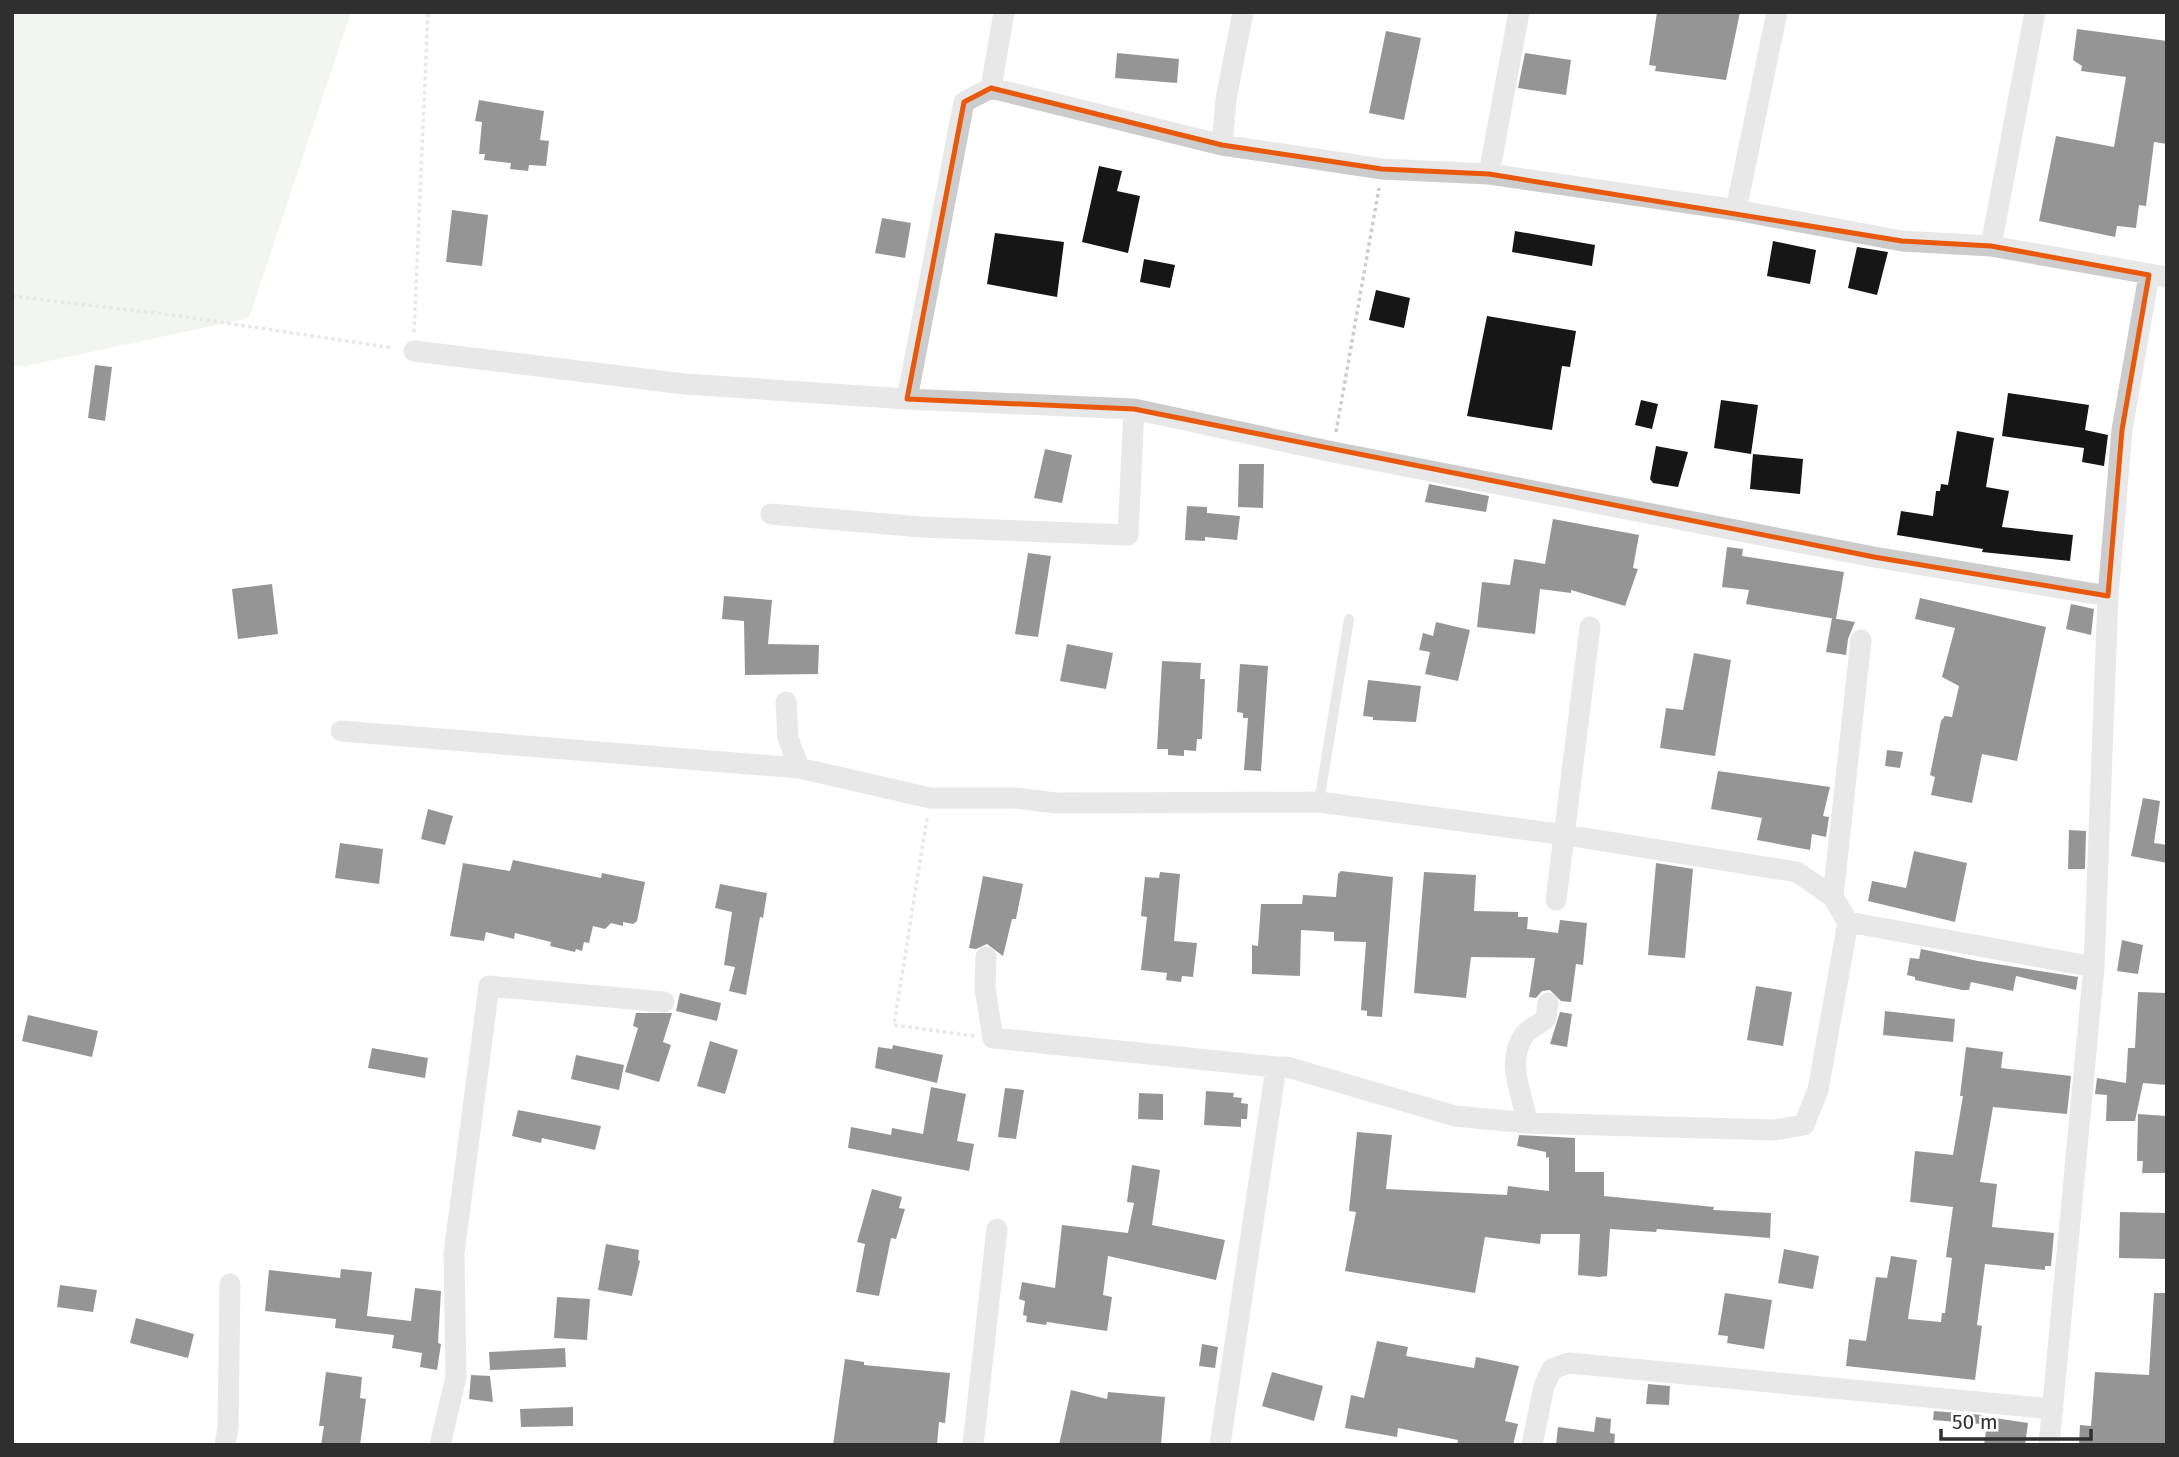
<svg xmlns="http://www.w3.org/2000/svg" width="2179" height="1457" font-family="'Fira Sans',sans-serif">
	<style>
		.green { fill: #e5ecdd }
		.building { fill: #161616 }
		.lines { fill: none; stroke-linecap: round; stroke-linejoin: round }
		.path { stroke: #ccc; stroke-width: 3.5; stroke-dasharray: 3.5 3.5; stroke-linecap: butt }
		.lane { stroke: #ccc; stroke-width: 10 }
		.street { stroke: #ccc; stroke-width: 21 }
		.marked { fill: none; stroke: #e8590c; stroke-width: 5; stroke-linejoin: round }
	</style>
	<rect width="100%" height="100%" fill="#fff"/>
	<!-- green -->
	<path class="green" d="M12,12h339l-102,306 -223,48h-14z"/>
	<!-- building -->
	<path class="building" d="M1657,12h83l-14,68 -71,-9 1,-5 -7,-1z
		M2077,29l90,12v103l-13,-2 -8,64 -7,-1 -3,23 -19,-2 -2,11 -76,-16 17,-85 58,11 12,-70 -45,-6 1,-5 -9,-6z
		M1386,31l35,7 -17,82 -35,-7z
		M1117,53l62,6 -2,24 -62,-5z
		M1525,53l46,7 -5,35 -48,-7z
		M479,100l65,11 -4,29 9,1 -3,25 -17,-1 -1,6 -18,-2 1,-6 -27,-3 1,-6h-6l3,-32 -7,-1z
		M1099,166l23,5 -5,20 23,5 -12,57 -46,-11z
		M452,210l36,5 -6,51 -36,-4z
		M882,218l29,5 -6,35 -30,-5z
		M1515,231l80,14 -3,21 -80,-14z
		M995,233l69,9 -7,55 -70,-13z
		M1773,241l43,9 -6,34 -43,-8z
		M1857,247l31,5 -11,43 -29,-7z
		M1144,259l31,6 -5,23 -30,-6z
		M1376,290l34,8 -6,30 -35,-8z
		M1487,316l89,15 -6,36 -8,-1 -10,64 -85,-14z
		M95,365l17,2 -7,54 -17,-3z
		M2008,393l81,12 -4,25 23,5 -4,31 -22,-4 2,-14 -82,-12z
		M1641,400l17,4 -6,25 -17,-4z
		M1721,400l37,5 -7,49 -37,-6z
		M1957,431l37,7 -8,49 23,4 -7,36 71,8 -3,26 -88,-9 1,-3 -86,-14 4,-24 32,5 3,-25h4l1,-7 7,1z
		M1656,446l32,6 -10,35 -25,-4 -3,-4z
		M1045,449l27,6 -10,48 -28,-5z
		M1753,454l50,5 -3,35 -50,-5z
		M1239,464h25l-1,44 -25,-1z
		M1429,484l60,12 -3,16 -61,-10z
		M1187,506l20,1v6l33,3 -3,24 -32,-3v4l-20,-1z
		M1553,519l86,16 -6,33 5,1 -13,37 -54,-16v3l-31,-4 -5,45 -58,-7 5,-45 28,3 4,-26 31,5z
		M1727,547l16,2 -1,7 102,16 -8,47 -90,-15 3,-14 -27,-3z
		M1028,553l23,3 -13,81 -23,-3z
		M272,584l6,50 -40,5 -6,-50z
		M724,596l48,4 -4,44 51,1 -1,29 -73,1 -1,-54 -22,-2z
		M1920,598l126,29 -29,134 -35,-7 -10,49 -41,-8 4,-18 -5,-2 11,-54 4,-5 7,1 7,-31 -17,-9 13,-49 -40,-9z
		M2071,604l23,5 -3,26 -25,-6z
		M1832,618l23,4 -7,17 -2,16 -20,-3z
		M1436,622l34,8 -12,51 -33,-7 5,-22 -11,-2 4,-17 10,3z
		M1067,644l46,9 -7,36 -46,-8z
		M1694,653l37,7 -16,96 -55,-8 6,-40 17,2z
		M1162,661l39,2 -1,16h5l-3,60h-5l-1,12 -12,-1v6l-16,-1v-6h-11z
		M1240,664l28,2 -7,105 -17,-1 4,-52h-5v-5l-6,-1z
		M1368,680l53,6 -5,36 -43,-2v-3l-10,-1z
		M1887,750l16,2 -3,16 -15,-2z
		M1718,771l112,16 -7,29 6,1 -3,20 -14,-3 -2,16 -53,-10 5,-22 -51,-9z
		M2143,798l17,3 -6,42 13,2v18l-36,-7z
		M428,809l25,7 -8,29 -24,-6z
		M2069,830l17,1 -1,38h-17z
		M340,843l43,6 -4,35 -44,-6z
		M1914,851l53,12 -12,59 -87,-21 4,-20 34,7z
		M513,860l88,18 1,-5 43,9 -8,39 -4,3 -10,-2v4l-12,-3 -6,6 -12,-3 -4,17 -5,-1 -2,9 -6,-2 -1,3 -25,-6 1,-4 -36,-9 -1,6 -28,-7 -2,9 -34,-5 13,-73 47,8z
		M1656,863l37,6 -8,89 -37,-3z
		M1341,871l52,6 -11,140 -15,-1v-5l-6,-1 5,-68 -32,-1v-9l-33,-2 -1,46 -48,-2v-29l6,1 3,-42h41l1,-9 33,2 2,-23z
		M1160,872l20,2 -6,67 23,2 -4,34 -11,-1 -1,6 -15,-2 1,-7 -26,-3 6,-53 -6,-1 4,-39 14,1z
		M1424,872l52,3 -2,36 44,1v5h10l-1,12 31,4 2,-13 27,3 -4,42 -7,-1 -5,38 -10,-1 -11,-11 -8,1 -6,7 -7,-1 6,-39 -64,-1 -5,41 -52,-5z
		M983,876l40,8 -7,35h-4l-9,37 -16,-12 -11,5 -7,-1z
		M720,884l47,9 -4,25 -3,-1 -14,78 -17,-4 6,-24 -11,-2 8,-53 -17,-4z
		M2122,940l21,5 -5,29 -21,-3z
		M1921,949l57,12 100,16 -2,13 -60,-14 -3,15 -42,-9 -2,8h-7l-47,-10v-3l-8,-2 3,-17 9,1z
		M1756,986l36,6 -9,54 -36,-6z
		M2138,992l29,1v92l-24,-2 -8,38h-29l1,-26 -12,-1 2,-16 29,5 2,-35h7z
		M680,993l41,10 -4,18 -41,-10z
		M1885,1011l70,8 -2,23 -70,-7z
		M1560,1012l12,2 -5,33 -17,-3z
		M636,1013h36l-9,29 8,3 -12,37 -34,-10 13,-44 -5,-2z
		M28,1015l70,16 -6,26 -70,-16z
		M710,1041l28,9 -13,44 -28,-8z
		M893,1045l50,10 -6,28 -62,-15 3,-21 14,2z
		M1966,1047l37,5 -2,16 70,8 -4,38 -74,-7 -13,75 17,2 -5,43 62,6 -3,33h-6v4l-60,-6 -8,61 5,1 -7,54 -129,-14 3,-27 17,2 10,-64 11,1 4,-22 26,4 -9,59 33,3 1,-9h3l7,-55 -6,-1 7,-50 -43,-5 5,-51 38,4 10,-59h-3z
		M372,1048l56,10 -3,20 -57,-10z
		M576,1055l48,10 -5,25 -48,-11z
		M931,1087l35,7 -9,47 17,3 -5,27 -121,-23 3,-21 40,8 1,-7 31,6z
		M1005,1088l19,2 -8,49 -18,-2z
		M1206,1091l28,2 -1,4 9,1 -1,5 7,1 -1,15h-6v8l-37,-2z
		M1139,1093l24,1v26l-25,-1z
		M518,1110l83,16 -6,24 -53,-12 -1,5 -29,-7z
		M2138,1114l29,2v57h-25l1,-12h-6z
		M1357,1132l35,3 -6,54 121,6 1,-9 41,5v-34l-3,1v-6l-29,-6 2,-11 56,3v34h29v24l110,11 -1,3 58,3 -1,25 -113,-9 -1,3 -46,-3 -3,47 -8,1 -21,-2 2,-41h-39l-1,10 -55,-7 -10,56 -130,-22 11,-59 -7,-1z
		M1132,1165l28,5 -8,55 73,15 -9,40 -108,-24 -5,39 9,2 -5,34 -60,-9 -1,3 -20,-3 1,-6 -4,-1 2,-14 -6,-2 3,-17 33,6 7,-63 66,8 6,-30 -7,-1z
		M872,1189l30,8 -3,11 6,1 -9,30 -5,-1 -12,58 -23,-4 9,-48 -8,-2z
		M2120,1212l47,1v46l-48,-1z
		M606,1244l33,6 -1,10 2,1 -8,35 -34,-6z
		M1784,1249l35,7 -6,33 -35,-6z
		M341,1269l31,3 -5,44 44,5 4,-33 26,3 -3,52 3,1 -4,26 -17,-3 2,-14 -30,-5 2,-13 -59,-7 1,-9 -71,-8 4,-41 71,8z
		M60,1285l37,5 -4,22 -36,-5z
		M1725,1293l47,7 -8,49 -37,-6 1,-7 -10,-1z
		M2154,1293h13v152h-88l1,-20 11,1 4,-54 54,3z
		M557,1297l33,2 -3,41 -33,-2z
		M136,1318l58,16 -6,24 -58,-15z
		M1377,1341l31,6 -2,9 68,12 2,-11 43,9 -14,55 13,3 -5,21h-56l1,-5 -60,-12 -1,9 -52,-9 6,-33 13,3z
		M1202,1344l16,3 -3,21 -16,-2z
		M565,1348l1,19 -76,3 -1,-18z
		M845,1359l19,3v3l86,8 -5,50 -6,-1 -2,23h-104z
		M326,1372l36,5 -2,21 6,1 -6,46h-39l3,-19h-5z
		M1272,1372l51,14 -9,35 -52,-15z
		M471,1375l19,1 3,26 -24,-3z
		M1648,1384l22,2 -1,19 -23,-1z
		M1071,1390l36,9 1,-7 57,5 -4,48h-102z
		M573,1407v19l-52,1 -1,-18z
		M1934,1411l48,4 -1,9 -48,-4z
		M1596,1417l15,2 -1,14 5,1 -1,11h-58l2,-18 36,5z
		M1988,1417l40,6 -3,22h-41z"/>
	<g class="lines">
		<!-- path -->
		<path class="path" d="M12,296l168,20 213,32
			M414,332l14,-320
			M1336,432l43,-244
			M927,818l-33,207 80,11"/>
		<!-- lane -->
		<path class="lane" d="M1319,802l30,-183"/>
		<!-- street -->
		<path class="street" d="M1004,12l-13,76 231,57 160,24 107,5 30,-162
			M1222,145l4,-46 17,-87
			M1489,174l247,36 166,31 89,5 176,31
			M1736,210l41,-198
			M1991,246l44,-234
			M414,351l271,33 222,15 57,-297 27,-14
			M907,399l227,10 199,43 541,105 234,39
			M771,514l150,13 207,8 6,-126
			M786,702l2,36 11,30 131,30h85l41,5 263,-1 247,33 231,37 36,25 15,25 -30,168 -14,35 -30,5 -247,-7 -72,-7 -168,-49h-11l-56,378
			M341,731l458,37
			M1833,897l28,-257
			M1556,900l34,-273
			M1848,922l246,45
			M986,957l-1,31 8,50 283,29
			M1527,1123c-4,-29 -22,-60 -3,-88 6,-8 16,-10 22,-17l2,-15
			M225,1445l3,-17 2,-144
			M440,1445l16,-68 -2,-124 35,-267 175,16
			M973,1445l24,-216
			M1532,1445l12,-59 8,-17 17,-6 484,46
			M2049,1445l45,-478 14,-371 14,-166 27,-155"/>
	</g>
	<!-- marked area -->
	<path d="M0 0H2179V1457H0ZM991,88l231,57 160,24 107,5 413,67 89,5 158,29 -27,155 -14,166 -234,-39 -740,-148 -227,-10 57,-297z" fill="#fff" fill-opacity=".55" fill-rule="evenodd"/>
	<path class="marked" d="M991,88l231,57 160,24 107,5 413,67 89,5 158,29 -27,155 -14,166 -234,-39 -740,-148 -227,-10 57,-297z"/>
	<!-- border -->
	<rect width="2179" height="1457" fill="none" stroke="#2f2f2f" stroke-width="28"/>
	<!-- scale -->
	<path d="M1941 1429v10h150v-10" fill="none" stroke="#2f2f2f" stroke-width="3.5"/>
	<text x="1952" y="1429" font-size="21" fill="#2f2f2f" stroke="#ffffff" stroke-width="5" paint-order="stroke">50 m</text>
</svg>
